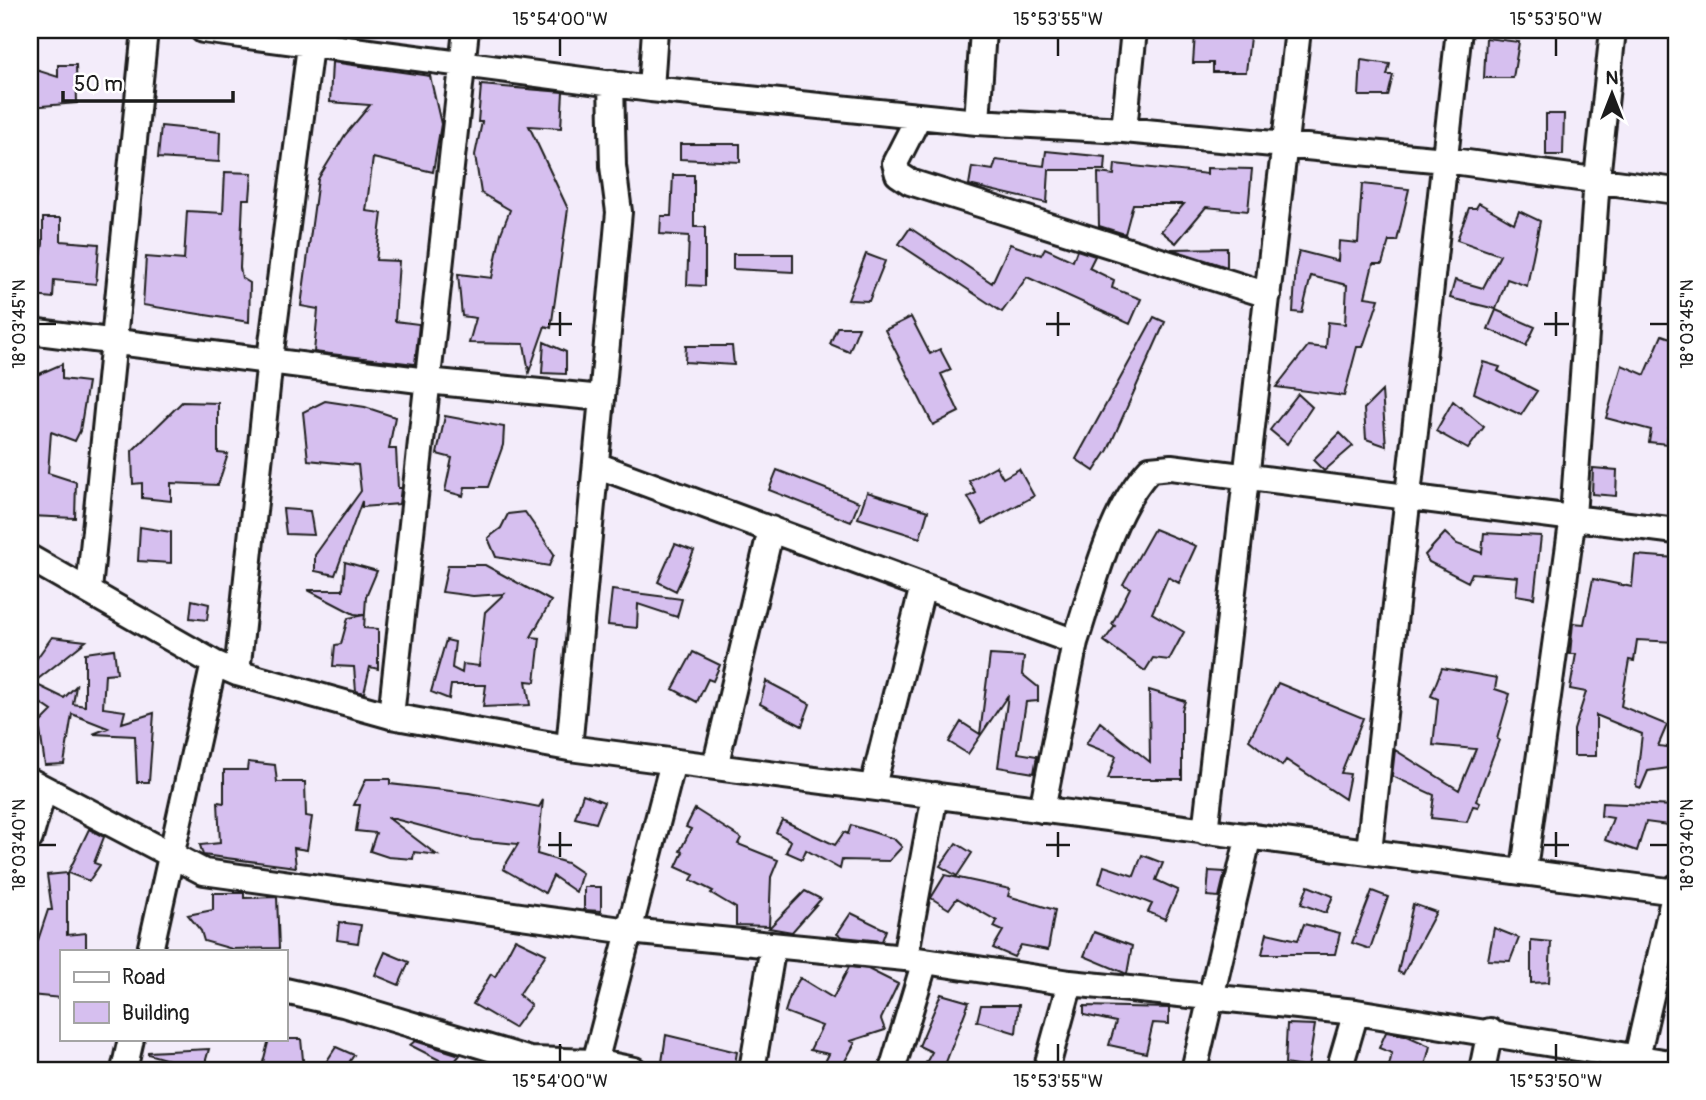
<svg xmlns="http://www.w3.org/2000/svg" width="1706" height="1100" font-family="Pangolin,sans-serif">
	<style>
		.building { fill: #d6bfef; stroke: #1c1c1c; stroke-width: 2 }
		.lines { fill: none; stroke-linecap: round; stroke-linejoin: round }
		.street-casing { stroke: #1c1c1c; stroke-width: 30 }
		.street { stroke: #fff; stroke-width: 24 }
		.ticks { fill: none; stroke: #1c1c1c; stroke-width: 2.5 }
		.neatline { fill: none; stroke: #1c1c1c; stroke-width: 2.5 }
		.ticks-label { font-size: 18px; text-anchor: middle; fill: #1c1c1c }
	</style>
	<rect width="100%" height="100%" fill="#f3ecfa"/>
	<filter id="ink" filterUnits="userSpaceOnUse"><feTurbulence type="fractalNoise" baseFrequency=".0143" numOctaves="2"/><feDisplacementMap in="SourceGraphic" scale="14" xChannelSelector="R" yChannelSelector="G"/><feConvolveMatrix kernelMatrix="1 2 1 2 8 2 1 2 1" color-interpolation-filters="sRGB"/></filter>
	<g filter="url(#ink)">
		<!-- building -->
		<path class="building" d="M1195,34l55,3 -4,35h-33v-9h-20z
			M1486,38l33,4 -6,36h-29z
			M1361,60l29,4 -3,11h6l-5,21h-29z
			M332,62l98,14 11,48 -8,48 -60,-14 -7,53 16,2 -6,47 23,1 -4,60 24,3 -4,40 -101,-12 4,-43 -17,-3 17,-127 27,-44 25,-30 -40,-3z
			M58,65h18l1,38 -47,4v-39l28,9z
			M481,85l82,7 -2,36 -32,-2 39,83 -17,119 -6,-2 -16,46 -5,-28 -55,-1 7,-25 -14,-2 -4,-42 34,4 9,-45 9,-23 -29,-17 -6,-38 7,-33h-4z
			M1546,114h18l-1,41h-17z
			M161,126l59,6 -1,30 -61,-4z
			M680,144h60v18l-60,-3z
			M1046,151l60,6 -1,13h-56l-2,33 -78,-18 3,-18 21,3 3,-10 48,6z
			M1115,164l92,10v-6l45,1 -4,42 -42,-4 -30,36 -15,-12 23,-27h-51l-8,30 -26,-8 -1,-53 16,2z
			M225,172l27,1 -2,26h-7l-3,69 2,10 8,5 -1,39 -106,-17 3,-48 38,3 3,-49 36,2z
			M673,175h21v52h11v59l-18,-1 2,-49 -29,-2 1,-18h10z
			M1362,184l47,5 -12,52h-8l-7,23h-9l-8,33 14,2 -16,48h-6l-13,49 -68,-9 32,-41 18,2 2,-26 17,2 2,-39 -36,-9 -9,37 -9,-1 3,-48 3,-13 39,10 1,-20 19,2z
			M1479,203l35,20 5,-12 21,10 -13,65 -20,-7 -11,30 -46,-11 5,-18 28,8 17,-33 -43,-15 12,-32h7z
			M43,218h18v23l38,3 -3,40 -42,-4 -1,18 -19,-2 9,-52z
			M910,228l82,55 18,-39 31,11 4,-7 28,13 4,-11 18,6 -6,12 25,12 -2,8 29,11 -11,25 -103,-47 -25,35 -103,-68z
			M1227,248v19l-56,-18z
			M733,254h60v18l-60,-3z
			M866,254l19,7 -16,40 -21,-1z
			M1496,310l39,17 -9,19 -38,-17z
			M911,317l19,37 10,-5 11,21 -10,4 18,38 -26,13 -48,-95z
			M1154,317l11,5 -57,128 -14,21 -18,-12z
			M837,327h22l-10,25 -19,-8z
			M1662,335l14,5v78l-6,-1 -3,27 -18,-2 2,-12 -45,-12 16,-53 23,10z
			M544,342l22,10v22l-24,-1z
			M686,346h46l2,19 -49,-3z
			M1483,362l17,5 -2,4 39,20 -16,24 -47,-22z
			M62,364v15l26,3 -8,49 -5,10 -24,-9 -3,41 28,9 -1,36 -45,-2v-84l3,-36h-3v-18z
			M1382,391l4,55 -20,-7 -2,-30z
			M1298,394l14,13 -25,37 -17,-14z
			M325,401l40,6 30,10 -6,32h7l2,39h3l-2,16 -37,3v-6l-27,74 -20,-4v-16l46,-64 -3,-26 -50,-5 -5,-48z
			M1453,401l31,26 -16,22 -32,-18z
			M182,402l36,1v50l10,1 -10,31 -47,-2v18l-29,-3v-15l-9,1 -1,-33z
			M445,416l59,11 -1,18 -15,42h-23l-2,9 -18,-5 7,-33 -15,-4z
			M1340,433l13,13 -29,25 -11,-11z
			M996,466l7,12 16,-9 15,27 -51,28 -15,-27 8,-4 -7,-12z
			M1593,468l24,2 -1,26 -24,-2z
			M777,470l82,32 -8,20 -82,-32z
			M867,492l61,19 -8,27 -62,-20z
			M283,509l27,2 4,24 -28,-1z
			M525,512l29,42 -5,12 -53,-9 -8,-19 13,-10 7,-14z
			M140,527l31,5v31l-33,-2z
			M1154,529l42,17 -17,37 -11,-6 -16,36 32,19 -15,28 -16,-2 -8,13 -41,-30 11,-15 -3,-2 18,-36 -7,-4z
			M1445,533l12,11 25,9 2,-20 57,3 -7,62 -18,-3 2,-18 -46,-4 -4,9 -39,-20 -4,-7z
			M675,544l19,7 -18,40 -18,-9z
			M1635,555l41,3v84l-39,-2 -3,21 -5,-1 -8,46 46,19 -9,21 18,2v19l-28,4 -7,17 -5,-2 6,-52 -46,-19v41h-22v-26l12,-38 -16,-3 6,-35h-6l3,-31 11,1 9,-45 39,8z
			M345,562l32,9 -11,26 -2,31 14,1v40l-8,-2 -6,26 -8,-2 -2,-24 -21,-1 2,-21 6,-1 7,-26 16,-3 -10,-1 -46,-24h35z
			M448,565h37l66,36 -20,36 9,1 -5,44 -9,-1 4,24 -47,2 3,-22h-35l-2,14 -18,-7 15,-52 9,2 -3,26 10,5 1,-9 16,2 6,-54 19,-18 -31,2 -31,-4z
			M612,590l70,9 -5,18 -39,-13 -1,24 -29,-3z
			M192,600l17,4 -2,16 -17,-2z
			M52,637l34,4 -53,42 31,15 12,-12 -3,18 12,2v-53l29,-4 3,24 -12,1 -2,34 22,3 -3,12 32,-10 -5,69h-12l-2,-46 -42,-2 15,-6 -36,-14 -8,50 -19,1 -6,-41 13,-13 -22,-15v-28z
			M693,652l27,13 -7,16 -5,-2 -11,23 -24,-13z
			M990,655l34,2 -2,17 16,13v14l-12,1 -8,51 19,3 -3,17 -36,-6 10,-72 -40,59 -19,-12 12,-20 19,12z
			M1442,668l55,10 -2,11 15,5 -13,45 2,1 -23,61 4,2 -2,4 -5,-1 -6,16 -36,-4 3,-23 -42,-19 3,-26 64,40 17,-41 -43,-4 5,-46 -7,-3z
			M766,681l44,23 -8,22 -42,-22z
			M1278,683l85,35 -22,55 9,1 -5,25 -59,-39 -4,6 -33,-26z
			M1149,690l36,11 -3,9v69h-74l8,-23 -30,-12 14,-22 50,40z
			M248,762l27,3 2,17h28l1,34 6,1 -5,33 -13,-2 2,19 -93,-12 -3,-10 20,-2 -2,-41 6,1v-33h23z
			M366,779h24v5l79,9 70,14 4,-7 -6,54 30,9 15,10 -6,19 -23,-16 -8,17 -42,-24 15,-25 -44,-4 -87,-23 50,38 -23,-3 -1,7 -25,-2 -18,-6 6,-18 -20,-2 4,-26h-6z
			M583,794l21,8 -8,21 -21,-5z
			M1602,803l74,3v20l-30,-4 -9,29 -32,-11 8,-22 -12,-2z
			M695,809l46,29 -3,6 40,16 -7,17 -2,49 -33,-1v-17l-25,-15 2,-2 -22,-11 3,-5 -18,-8 7,-15 -3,-1 11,-22 -5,-2z
			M782,820l53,25 9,-13 4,2 3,-9 43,14 8,8 -13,14 -47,-1 -2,9 -34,-19 -4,9 -16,-7 5,-11 -15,-9z
			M89,829l15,8 -10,26 6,2 -11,16 -21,-8z
			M956,843l16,10 -15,23 -17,-10z
			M1142,855l21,8 -7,17 22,10 -13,29 -17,-7 4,-8 -53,-21 5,-17 30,10z
			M1209,871l16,1 -6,25 -12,-1z
			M67,873v62l19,-2v18h-25v47l-31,-3 2,-54 6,-1 10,-30h4l-5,-35z
			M945,875l65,14 -2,7 47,14 -7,40 -27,-5 -7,12 -21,-9 10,-17 -9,-4 3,-6 -40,-23 -8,11 -18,-11z
			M1308,886l25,10 -7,17 -25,-9z
			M584,887h17v24l-17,-1z
			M805,891l16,8 -29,33 -23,-4z
			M1372,891l16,6 -18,52 -18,-6z
			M213,893h31v5l33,-1 2,51 -47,1 -28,-8 -3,-10 -13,-16 25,-5z
			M1413,904l23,8 -33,62 -5,-2z
			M851,913l35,17 -4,11 -40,-4 -5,-3z
			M339,922l22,3 -3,18 -21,-3z
			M1304,924l36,9 -5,21h-73l5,-21 31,7z
			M1494,928l25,10 -9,23 -22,-1z
			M1094,932l38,14 -5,28 -43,-18z
			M515,939l31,15 -27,41 12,10 -17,23 -41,-24 18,-30 4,3z
			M1531,940l20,2 -2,40 -18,1z
			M385,952l24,10 -10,23 -24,-10z
			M849,967l19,2 30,15 -17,35 4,11 -34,11 4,2 -15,27h-19l8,-16 -19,-4 12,-24 -37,-14 6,-19 9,-15 33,20z
			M941,994l28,8 -26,68h-21l10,-18 -13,-6z
			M981,1005h38l-3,28 -39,-12z
			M1084,1006l85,2v16l-16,-1 -7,30 -37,-8 7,-23 -32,-7z
			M1287,1024l28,1 -7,43 -23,-4z
			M1386,1032l19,3 25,11 -6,24h-36l4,-17 -13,-5z
			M666,1035l71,17 -3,18 -73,-1z
			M269,1039h32l3,31h-43z
			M415,1041l45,14 -9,11 -41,-21z
			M336,1047l18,8 -10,15h-23z
			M209,1049l-6,21 -55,-16v-2z"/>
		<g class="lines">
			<!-- street casing -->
			<g class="street-casing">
				<path id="street" d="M203,30l448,59 326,33 147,8 321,30 231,31
					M651,89l4,-59
					M919,116l-24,47 3,11 12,8 358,113
					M977,122l6,-92
					M1124,130l10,-100
					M30,331l397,50 175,17 -33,350
					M602,398l17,-186 -6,-46 -2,-83
					M596,465l479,177 -33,168
					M30,558l184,105 23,10 154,43 178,32 1107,144
					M89,590l56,-560
					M1075,642c18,-54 35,-131 75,-173l21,-2 505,64
					M237,673l33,-314 42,-329
					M391,716l75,-686
					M715,767l56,-238
					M30,781l174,91 425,59 276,27 165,25 286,29 320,52
					M873,786l50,-200
					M1205,832l93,-802
					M30,838l14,-49
					M1369,851l90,-821
					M1524,869l49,-353 24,-337 16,-149
					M150,951l64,-288
					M905,958l30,-163
					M285,991l58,13 187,56 65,2 39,8
					M124,1070l7,-31
					M593,1070l80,-308
					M752,1070l21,-124
					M892,1070l33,-109
					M1046,1070l24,-87
					M1194,1070l55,-235
					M1339,1070l17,-58
					M1482,1070l8,-39
					M1634,1070l42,-183"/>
			</g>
			<!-- street -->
			<use href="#street" class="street"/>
		</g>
	</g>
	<!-- ticks -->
	<path class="ticks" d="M560,38v18M1058,38v18M1556,38v18M560,312v24M1058,312v24M1556,312v24M38,324h18M548,324h24M1046,324h24M1544,324h25M1650,324h18M560,832v25M1058,832v25M1556,832v25M38,845h18M548,845h24M1046,845h24M1544,845h25M1650,845h18M560,1044v18M1058,1044v18M1556,1044v18"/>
	<!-- margin -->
	<rect width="1706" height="1100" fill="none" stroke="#fff" stroke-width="77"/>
	<!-- legend -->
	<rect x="60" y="950" width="228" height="91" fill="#ffffff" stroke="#a4a4a4" stroke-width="2"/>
	<rect x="74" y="972" width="35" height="10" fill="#ffffff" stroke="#a4a4a4" stroke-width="2"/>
	<text x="122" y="984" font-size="21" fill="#1c1c1c">Road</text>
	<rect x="74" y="1002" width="35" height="21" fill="#d6bfef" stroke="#a4a4a4" stroke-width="2"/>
	<text x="122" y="1020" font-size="21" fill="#1c1c1c">Building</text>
	<!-- north arrow -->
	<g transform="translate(1612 94)" stroke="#ffffff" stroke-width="5" paint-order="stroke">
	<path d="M0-5L12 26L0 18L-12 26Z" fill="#1c1c1c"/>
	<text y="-10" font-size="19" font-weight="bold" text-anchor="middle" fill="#1c1c1c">N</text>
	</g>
	<!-- scale -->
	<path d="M63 91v10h170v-10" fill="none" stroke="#1c1c1c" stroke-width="3.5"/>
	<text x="74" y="91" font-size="21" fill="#1c1c1c" stroke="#ffffff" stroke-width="5" paint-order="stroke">50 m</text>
	<rect x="38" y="38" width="1630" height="1024" class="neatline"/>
	<g class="ticks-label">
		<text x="560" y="25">15°54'00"W</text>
		<text x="1058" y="25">15°53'55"W</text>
		<text x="1556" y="25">15°53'50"W</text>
		<text transform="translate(19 324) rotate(-90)" y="6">18°03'45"N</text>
		<text transform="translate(1687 324) rotate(-90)" y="6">18°03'45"N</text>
		<text transform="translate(19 845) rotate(-90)" y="6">18°03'40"N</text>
		<text transform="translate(1687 845) rotate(-90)" y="6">18°03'40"N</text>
		<text x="560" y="1087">15°54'00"W</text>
		<text x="1058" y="1087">15°53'55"W</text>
		<text x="1556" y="1087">15°53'50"W</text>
	</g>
</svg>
